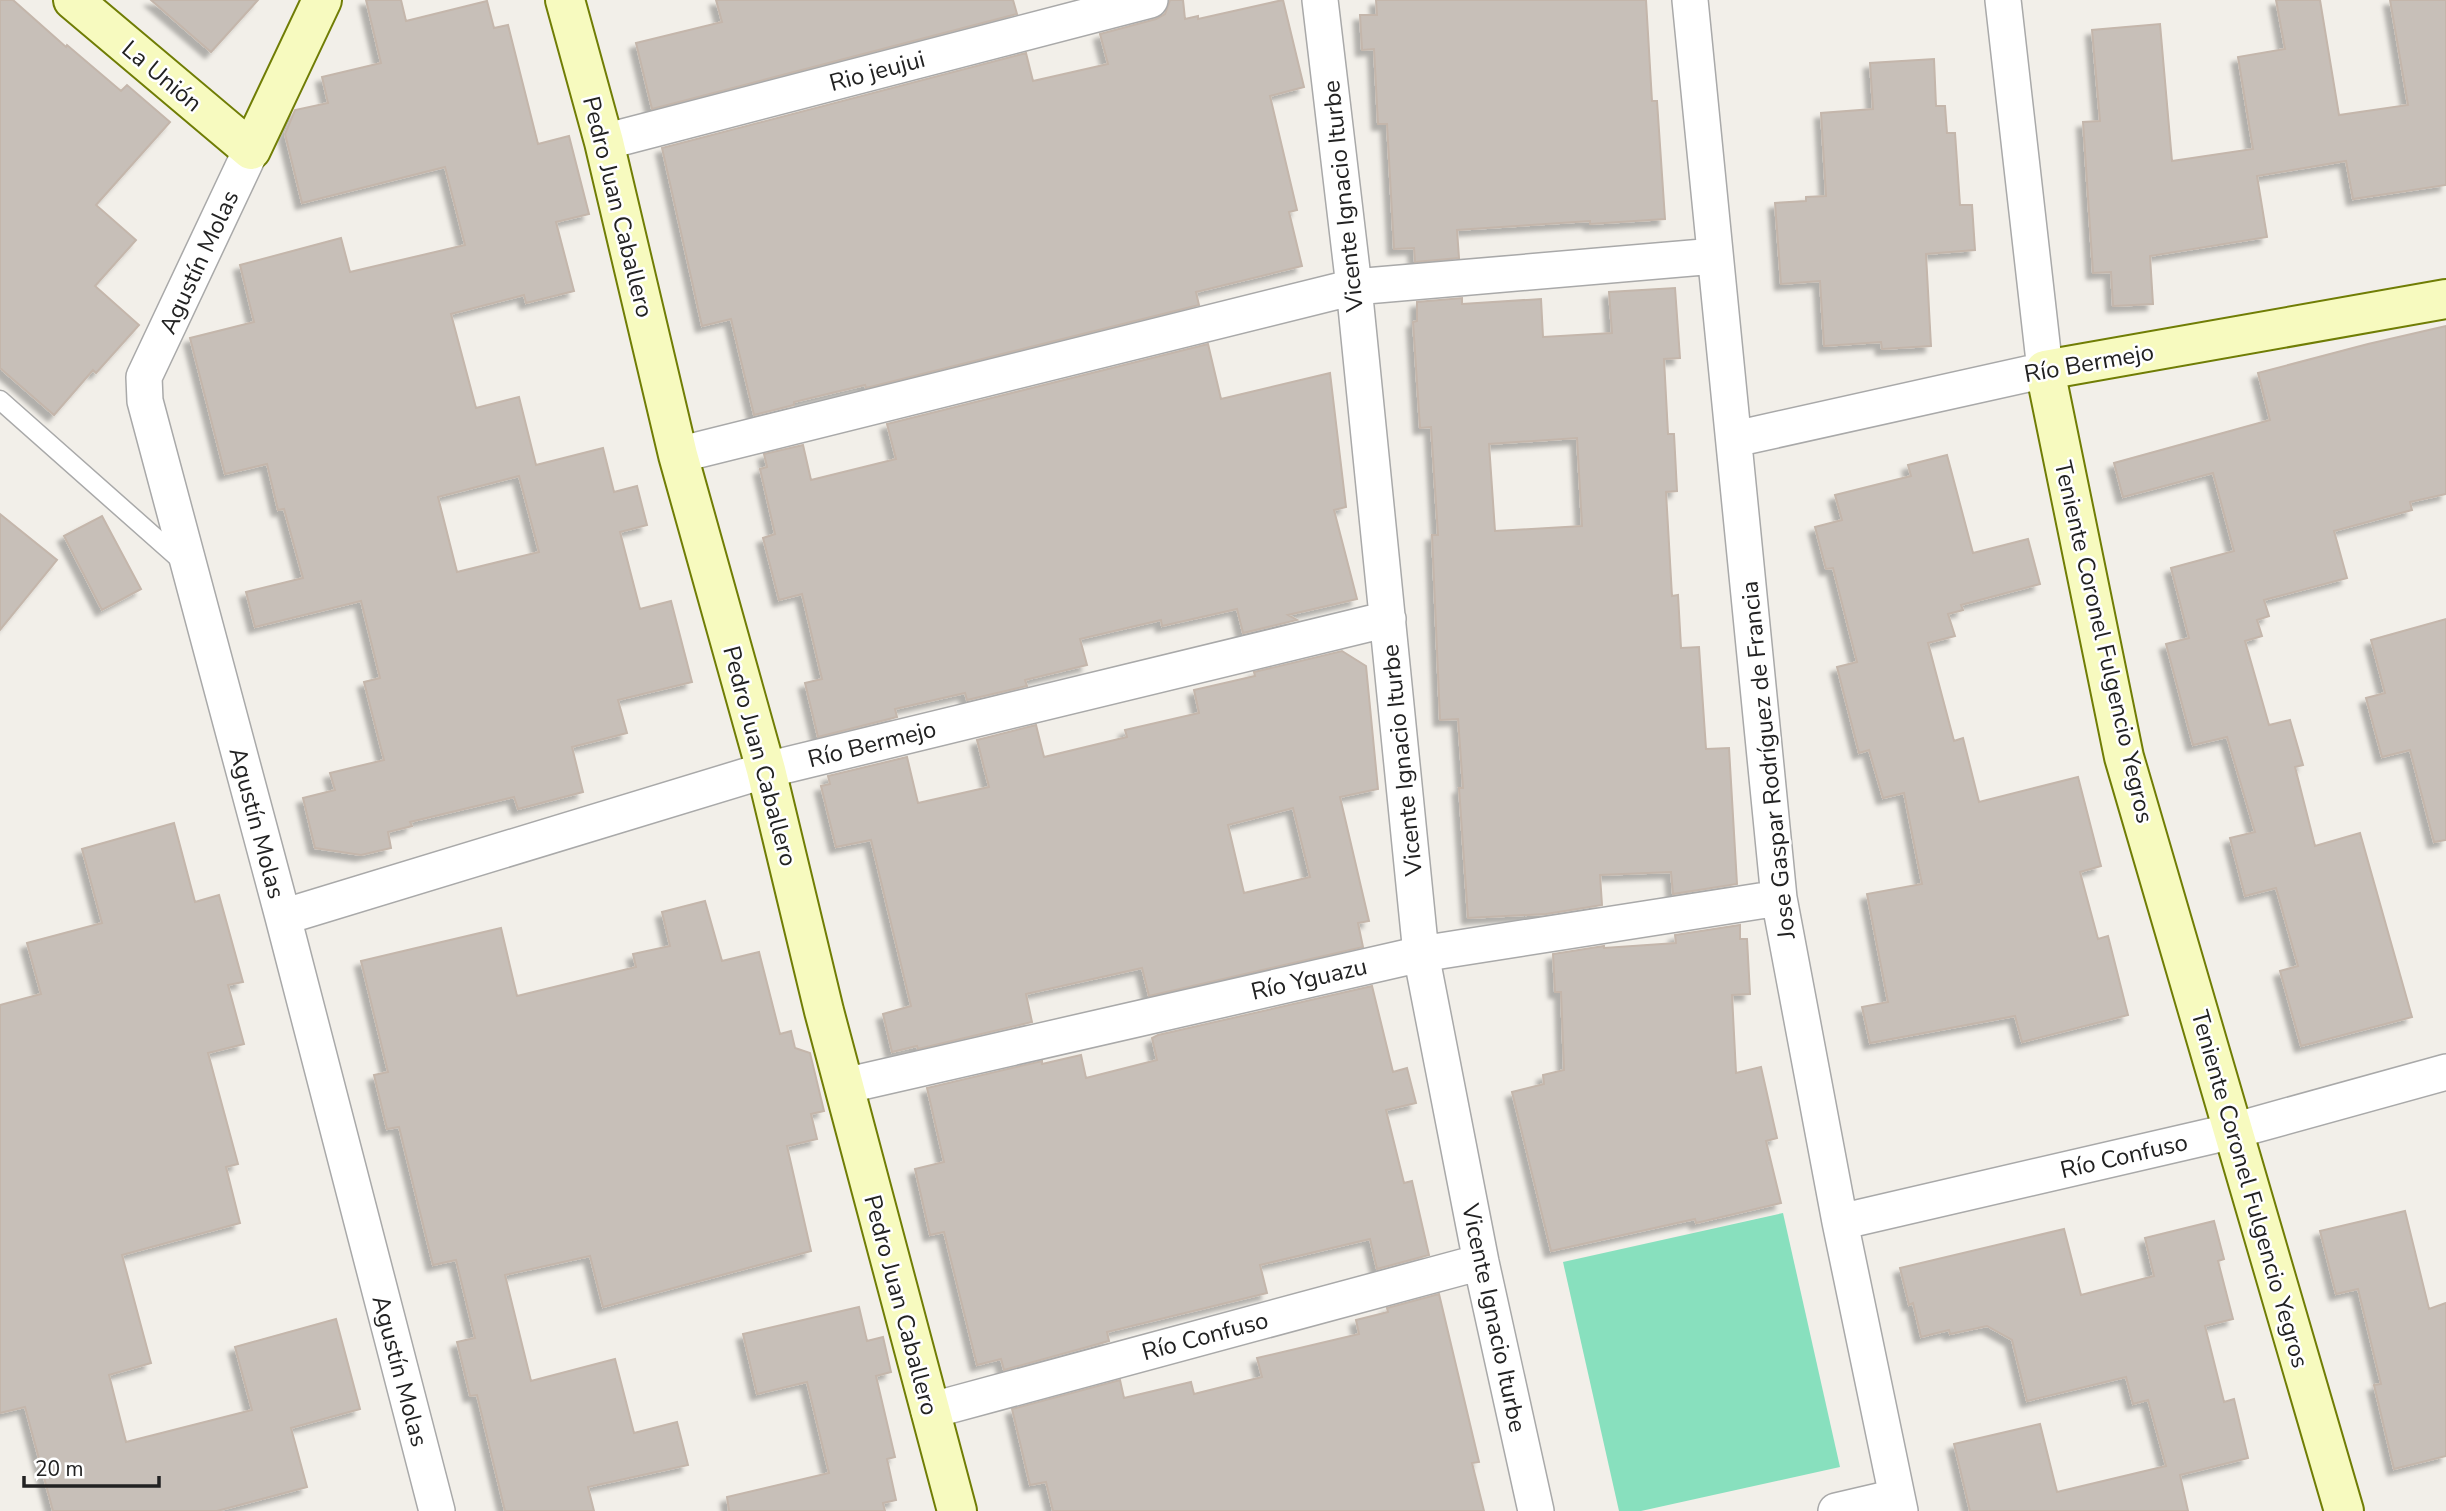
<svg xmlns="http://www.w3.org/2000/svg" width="2446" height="1511" font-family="'Nunito Sans',sans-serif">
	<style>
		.pitch { fill: #88e0be }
		.building { fill: #c7bfb8; stroke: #c4b6ab; stroke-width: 2; fill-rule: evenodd; filter: url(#shadow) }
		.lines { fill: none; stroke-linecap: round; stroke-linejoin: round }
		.lane-casing { stroke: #a9a9a9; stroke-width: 21 }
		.street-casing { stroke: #a9a9a9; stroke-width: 38 }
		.secondary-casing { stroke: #707d05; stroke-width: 42 }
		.lane { stroke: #fff; stroke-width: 18 }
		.street { stroke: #fff; stroke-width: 35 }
		.secondary { stroke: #f7fabf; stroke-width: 38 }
		.labels { text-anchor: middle; stroke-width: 5; stroke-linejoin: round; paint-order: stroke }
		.street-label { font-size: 24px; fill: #222; stroke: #fff }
	</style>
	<defs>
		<filter id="shadow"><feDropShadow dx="-6" dy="6" stdDeviation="2" flood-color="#0004"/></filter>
	</defs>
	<rect width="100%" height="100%" fill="#f2efe9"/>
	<!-- pitch -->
	<path class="pitch" d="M1783,1213l57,254 -199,44h-22l-56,-249z"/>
	<!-- building -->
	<path class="building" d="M0,0h13l53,47 1,-2 54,46 6,-6 43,37 -74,83 40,35 -41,46 44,39 -43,48 -3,-3 -39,45 -54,-47z
		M151,0h107l-47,52z
		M366,0h35l5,21 81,-20 7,27 14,-3 30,119 31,-8 20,78 -33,8 18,69 -48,12 -2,-8 -73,19 25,94 43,-11 17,68 67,-17 11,44 23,-6 10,39 -27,7 20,77 31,-8 21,81 -74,18 9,33 -55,14 11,45 -65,17 -4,-12 -104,25 2,4 -24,6 3,16 -30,7 -46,-7 -12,-50 32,-8 -5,-17 54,-13 -20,-78 16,-4 -19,-77 -106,26 -9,-35 57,-14 -19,-69 -6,1 -11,-46 -42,10 -35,-136 64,-16 -14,-57 101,-27 9,34 115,-27 -20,-78 -143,36 -17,-69 10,-24 33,-7 -6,-26 59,-14zM519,476l20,76 -82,20 -19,-75z
		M716,0h297l4,14 -365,95 -16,-66 86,-21z
		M1170,0h13l2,19 13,-3v3l85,-19 21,87 -34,9 27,114 -8,2 13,54 -106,26 3,13 -333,83 -1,-3 -71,17v3l-40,10 -23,-96 -29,7 -40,-178 364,-95 7,28 75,-17 -8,-30 56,-15 9,-5z
		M1376,0h270l6,101h5l8,118 -75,5v-3l-133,9 2,28 -44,4 -1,-14 -20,1 -7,-125h-9l-4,-75 -12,1 -2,-35h17z
		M2276,0h44l19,115 69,-10 -18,-105h56v185l-93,14 -7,-38 -89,15 10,61 -117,19 3,48 -40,2 -2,-34 -18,1 -10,-151 17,-1 -8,-91 68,-6 12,137 81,-12 -15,-92 47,-8z
		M1934,59l2,47h9l2,27h8l5,72h12l3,45 -49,4 5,92 -49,3 -1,-7 -57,4 -4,-65 -39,3 -6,-81 31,-2v-4l20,-1 -5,-83 52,-4 -3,-46z
		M1675,288l5,70 -16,1 4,75h6l3,57 -11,1 6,104 6,-1 3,53 18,-1 7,102 23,-1 8,136 -64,10 -2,-22 -71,3 2,30 -56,9 -78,4 -9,-130h4l-5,-69 -18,1 -8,-185h6l-7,-108 -11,1 -7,-106 4,-1v-19l45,-4v6l79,-5 2,38 69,-4 -3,-41zM1577,438l5,88 -87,5 -6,-87z
		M2446,326v168l-36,8 2,8 -78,21 13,47 -83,22 5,16 -12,4 5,16 -17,5 24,84 21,-5 13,45 -8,2 20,79 45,-13 52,184 -111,29 -21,-75 18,-5 -22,-78 -31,8 -15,-58 25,-6 -28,-95 -34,8 -27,-101 23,-6 -18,-70 63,-17 -21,-78 -90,24 -9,-34 156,-43 -12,-47 110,-29z
		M1208,344l13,55 109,-26 16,134 -12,3 23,89 -69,16 9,5 -54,13 -6,-24 -75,17 -1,-6 -81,19 7,26 -62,15 2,6 -60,14 -2,-7 -70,16 2,8 -79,20 -13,-54 17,-4 -20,-85 -23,6 -16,-62 12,-4 -15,-65 7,-2 -3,-13 39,-9 8,35 85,-21 -9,-35z
		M1947,455l26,98 55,-14 12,45 -79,21 2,5 -15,4 7,22 -27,7 26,98 9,-3 16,64 99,-25 23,89 -21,6 18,67 10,-3 20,79 -106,27 -7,-26 -145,27 -8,-36 26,-5 -21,-108 55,-10 -18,-91 -21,5 -14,-48 -10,3 -22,-86 20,-5 -24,-94 -7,1 -11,-42 27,-7 -7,-25 76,-19 -3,-11z
		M0,514l57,46 -57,70z
		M102,516l39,73 -39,21 -38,-74z
		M2446,619v221l-12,2 -24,-92 -28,7 -16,-59 19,-5 -14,-53z
		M1342,651l24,15 12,123 -38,8 29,124 -11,2 5,24 -214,49 -7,-28 -116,26 6,28 -114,27 -1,-3 -25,6 -9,-38 28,-8 -40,-166 -35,7 -15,-61 9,-2 -2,-8 79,-19 11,46 71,-16 -12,-47 59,-15 8,32 83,-20 -2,-7 74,-17 -5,-23 61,-14 -1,-4zM1293,808l17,69 -66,16 -16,-68z
		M174,823l21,79 24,-7 24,87 -15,3 16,59 -36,9 30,111 -12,3 14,56 -118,32 29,108 -42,12 17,67 126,-32 -17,-63 101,-28 24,90 -69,19 16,59 -90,24h-164l-28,-104 -25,6v-408l41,-11 -14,-51 75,-20 -20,-74z
		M705,901l17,60 37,-9 21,82 11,-3 4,17 15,5 14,58 -13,3 6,25 -30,7 24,105 -208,56 -13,-51 -85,19 26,106 84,-22 19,74 43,-11 11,43 -100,22 6,24h-89l-28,-116 -7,1 -13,-54 18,-4 -19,-78 -23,5 -34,-138 -12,2 -13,-54 14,-3 -27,-111 140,-33 16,68 119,-29 -3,-13 37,-8 -8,-34z
		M1740,925v14h7l3,55 -18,1 4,78 25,-6 16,71 -11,3 15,62 -85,20 -1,-4 -144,32 -39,-159 32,-8 -1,-9 21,-5 -3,-78h-6l-2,-38 51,-8v2l72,-5 -1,-8z
		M1372,986l21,86 14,-4 9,35 -30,7 18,73 8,-2 17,74 -52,14 -7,-30 -110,26 7,28 -160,39 2,9 -105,29 -3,-11 -24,6 -33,-133 -14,3 -15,-66 29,-7 -17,-74 115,-27v3l39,-9 5,23 71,-18 -5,-22 6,-3z
		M2405,1211l24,98 17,-6v153l-52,13 -20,-84 7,-1 -23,-95 -22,5 -16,-63z
		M2214,1221l10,38 -6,2 15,58 -28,7 19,76 10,-3 14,59 -68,17 8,36h-218l-16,-67 86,-20 17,68 109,-26 -18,-66 -15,4 -7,-27 -99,24 -15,-61 -25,-14 -37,8 -1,-4 -28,7 -8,-34 -4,2 -9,-37 164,-39 17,66 73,-19 -9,-38z
		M1439,1294l40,168 -7,1 12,48h-431l-7,-29 -16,3 -18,-76 108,-29 4,18 67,-16 3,12 68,-17 -5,-19 102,-24 -3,-14 32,-8 -1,-4z
		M859,1307l8,34 16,-4 8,35 -15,4 19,81 -8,2 9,41 -13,3 2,8h-156l-2,-14 102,-24 -22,-91 -50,12 -14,-60z"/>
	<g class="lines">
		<!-- lane casing -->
		<g class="lane-casing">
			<path id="lane" d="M0,400l184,163"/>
		</g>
		<!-- street casing -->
		<g class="street-casing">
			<path id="street" d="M1320,0l34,287 67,667 60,308 55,249
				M1690,0l89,898 61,324 60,289
				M604,142l546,-142
				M251,150l-107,227 1,24 138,516 154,594
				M1735,439l310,-69 -42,-370
				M678,455l676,-168 361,-31
				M283,917l483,-147 622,-151
				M844,1086l577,-132 358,-56
				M1840,1222l393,-91 213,-59
				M929,1411l552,-149
				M1836,1511l60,-14"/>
		</g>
		<!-- secondary casing -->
		<g class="secondary-casing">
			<path id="secondary" d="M73,0l178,150 71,-150
				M565,0l39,142 74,313 88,315 58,241 133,500
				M2344,1511l-220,-754 -79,-387 401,-71"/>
		</g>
		<!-- lane -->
		<use href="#lane" class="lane"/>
		<!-- street -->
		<use href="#street" class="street"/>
		<!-- secondary -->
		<use href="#secondary" class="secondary"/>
	</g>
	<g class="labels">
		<!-- street labels -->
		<g class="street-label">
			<text transform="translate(877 71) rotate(-15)" y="8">Rio jeujui</text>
			<text transform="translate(162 76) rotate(40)" y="8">La Unión</text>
			<text transform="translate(1343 196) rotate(-96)" y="8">Vicente Ignacio Iturbe</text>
			<text transform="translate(618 207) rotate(76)" y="8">Pedro Juan Caballero</text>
			<text transform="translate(199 262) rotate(-65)" y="8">Agustín Molas</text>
			<text transform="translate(2089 363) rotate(-10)" y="8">Río Bermejo</text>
			<text transform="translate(2104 642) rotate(77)" y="8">Teniente Coronel Fulgencio Yegros</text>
			<text transform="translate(872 744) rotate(-14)" y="8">Río Bermejo</text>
			<text transform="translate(760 756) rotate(75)" y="8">Pedro Juan Caballero</text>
			<text transform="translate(1402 760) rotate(-96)" y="8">Vicente Ignacio Iturbe</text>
			<text transform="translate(1768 760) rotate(-96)" y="8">Jose Gaspar Rodríguez de Francia</text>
			<text transform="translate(257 823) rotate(75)" y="8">Agustín Molas</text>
			<text transform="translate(1309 979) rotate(-13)" y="8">Río Yguazu</text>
			<text transform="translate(2124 1156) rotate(-13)" y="8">Río Confuso</text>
			<text transform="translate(2250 1189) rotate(74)" y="8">Teniente Coronel Fulgencio Yegros</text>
			<text transform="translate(901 1305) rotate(75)" y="8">Pedro Juan Caballero</text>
			<text transform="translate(1494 1318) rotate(78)" y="8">Vicente Ignacio Iturbe</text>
			<text transform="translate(1205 1336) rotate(-15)" y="8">Río Confuso</text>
			<text transform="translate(400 1371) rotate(75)" y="8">Agustín Molas</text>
		</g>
	</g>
	<!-- scale -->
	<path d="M24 1476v10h135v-10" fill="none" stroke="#222222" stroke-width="3.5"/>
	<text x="35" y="1476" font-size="21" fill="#222222" stroke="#ffffff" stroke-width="5" paint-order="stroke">20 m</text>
</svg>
